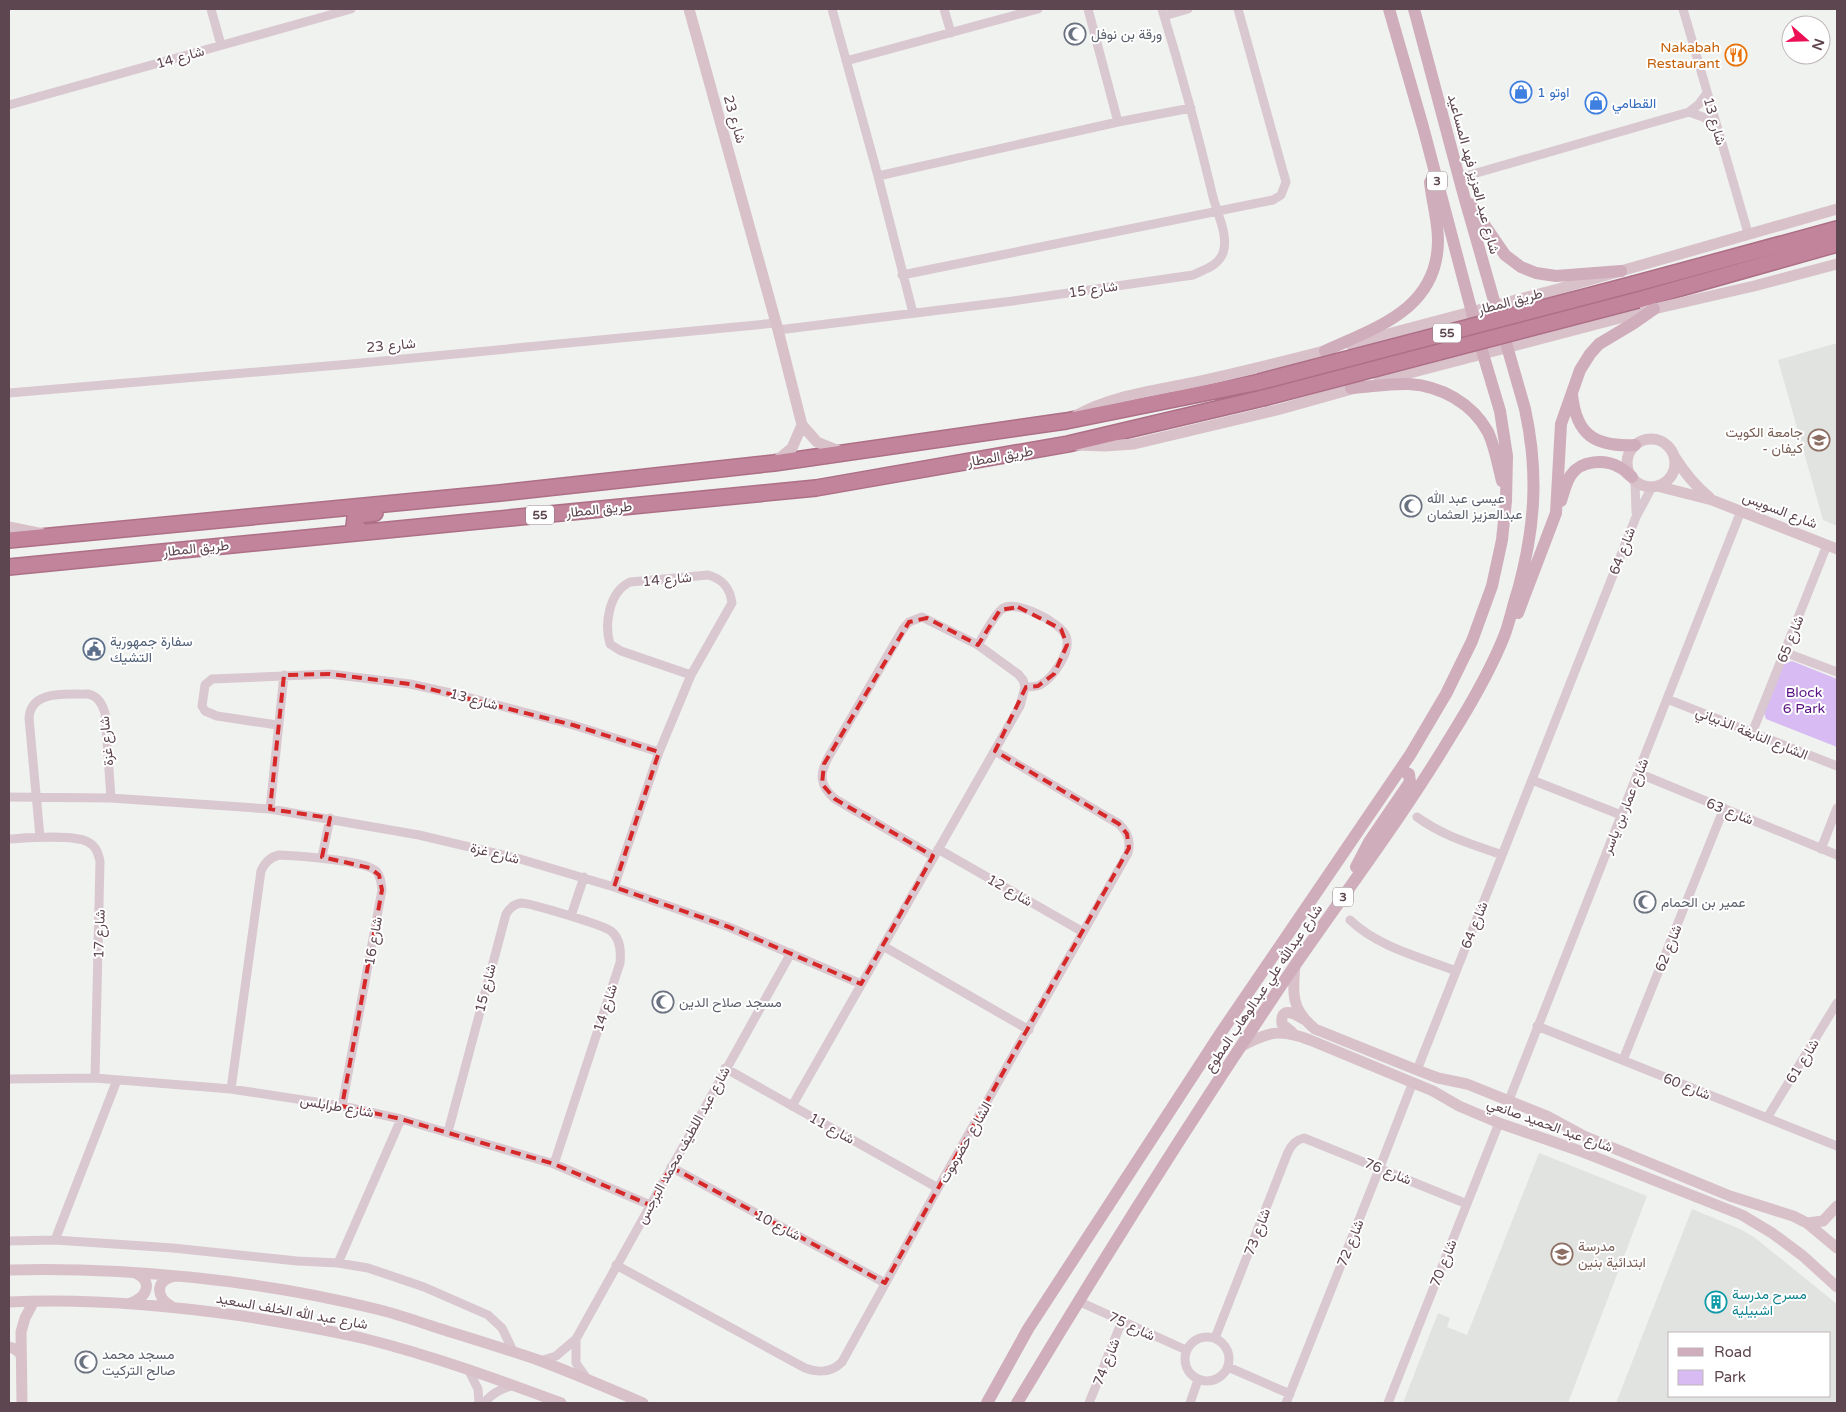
<svg xmlns="http://www.w3.org/2000/svg" width="1846" height="1412" font-family="'Varela Round',Vazirmatn,sans-serif">
	<style>
		.education { fill: #e1e3e0; fill-rule: evenodd }
		.green { fill: #d7bbf2 }
		.lines { fill: none; stroke-linecap: round; stroke-linejoin: round }
		.highway-casing { stroke: #ad6f86; stroke-width: 18 }
		.street { stroke: #dac8d0; stroke-width: 9 }
		.secondary { stroke: #d9c1ca; stroke-width: 11 }
		.primary { stroke: #d0adbb; stroke-width: 12 }
		.highway { stroke: #c1849b; stroke-width: 15 }
		.highway-bridge-casing { stroke: #ad6f86; stroke-width: 18; stroke-linecap: butt }
		.highway-bridge { stroke: #c1849b; stroke-width: 15 }
		.marked { fill: none; stroke: #d62828; stroke-width: 4; stroke-dasharray: 10 6; stroke-linejoin: round }
		.labels { text-anchor: middle; stroke-width: 4; stroke-linejoin: round; paint-order: stroke }
		.shield { fill: #fff; stroke: #8e7e84; stroke-width: 1 }
		.shield-label { font-size: 12px; font-weight: bold; fill: #5e4650 }
		.worship-label { font-size: 14px; fill: #5b616d; stroke: #fff; text-anchor: start }
		.food-label { font-size: 14px; fill: #c56008; stroke: #fff; text-anchor: end }
		.street-label { font-size: 14px; fill: #5e4650; stroke: #fff }
		.shop-label { font-size: 14px; fill: #366cbe; stroke: #fff; text-anchor: start }
		.education-label { font-size: 14px; fill: #785e54; stroke: #fff; text-anchor: end }
		.service-label { font-size: 14px; fill: #4e5e75; stroke: #fff; text-anchor: start }
		.park-label { font-size: 14px; fill: #581284; stroke: #fff }
		.culture-label { font-size: 14px; fill: #0d838f; stroke: #fff; text-anchor: start }
	</style>
	<rect width="100%" height="100%" fill="#eff2ef"/>
	<!-- education -->
	<path class="education" d="M1837,343v183l-14,-6 -45,-160z
		M1539,1153l108,43 -79,207h-165l35,-90 12,5 -3,9 20,8z
		M1692,1209l48,20 14,8 83,67v99h-221zM1670,1333h160v63h-160z"/>
	<!-- green -->
	<path class="green" d="M1792,661l45,18v68l-71,-28 -3,-9 18,-45z"/>
	<g class="lines">
		<!-- highway casing -->
		<g class="highway-casing">
			<path id="highway" d="M1634,284l203,-55
				M1638,300l199,-56
				M363,532l-9,-6 1,-8 6,-3 14,-2
				M9,540l491,-47 274,-30 292,-42 193,-39
				M9,567l807,-79 252,-44 195,-46"/>
		</g>
		<!-- street -->
		<path class="street" d="M211,9l10,36
			M832,9l46,167 35,137
			M944,9l7,24
			M1088,9l30,113
			M1683,9l65,224
			M1164,16l24,-7
			M846,61l192,-52
			M9,105l342,-96
			M1689,112l14,5 13,8
			M878,176l240,-54 73,-14
			M1459,178l230,-66 10,-8 8,-11
			M902,275l371,-75 8,-5 5,-13 -48,-173
			M778,330l235,-29 180,-26c12,-6 25,-9 30,-22 6,-17 -6,-40 -10,-56 -15,-63 -32,-126 -51,-188
			M9,393l342,-29 425,-41
			M1635,481l1,31
			M978,645c6,-10 16,-30 24,-36 14,-10 58,13 64,27 6,15 -13,42 -26,49 -4,2 -10,2 -15,2
			M1784,652l53,20
			M1667,699l170,67
			M277,725l-60,-9 -12,-5 -3,-5 3,-21 7,-6 118,-5 80,10 45,10 118,31 86,27
			M1752,733l75,-188
			M1638,773l199,82
			M1532,780l89,35
			M9,797l102,1 159,11 149,26 101,24 94,28 115,40 132,57
			M270,809l14,-134
			M1417,817c26,19 55,27 85,38
			M40,837l-11,-119c2,-29 38,-23 59,-24 10,2 14,10 17,19l6,85
			M9,839c17,-1 64,-5 79,3 8,4 10,11 12,19l-5,217
			M938,849l145,83
			M1821,849l16,-41
			M322,857l8,-39
			M614,887l45,-135 32,-77 41,-72c-2,-15 -9,-24 -24,-28l-78,7c-21,10 -26,42 -20,62l11,7 70,24
			M571,916l13,-39
			M1350,920c28,27 70,37 106,51
			M883,946l146,84
			M1537,1026l300,120
			M1623,1060l101,-252
			M725,1068l213,120
			M1417,1070l219,-553 16,-30
			M9,1079l86,-1 136,11 111,17 59,13 153,45 96,41
			M231,1089l30,-218c4,-9 9,-14 18,-16 19,1 85,5 97,16 5,5 5,12 6,19l-40,216
			M1509,1100l232,-589
			M792,1106l228,-400 5,-19 -2,-7 -5,-6 -40,-29 -56,-28 -13,5 -6,7 -74,127c-10,18 -10,29 6,43l98,57
			M1767,1118l70,-115
			M448,1132l58,-218c3,-5 7,-10 15,-11 9,0 82,22 90,28 10,8 10,21 9,32l-66,201
			M671,1167l214,116
			M55,1240l62,-160
			M9,1241l46,-1 118,8 124,13 41,2 30,5 56,19 64,28 14,13 11,23
			M338,1263l63,-144
			M616,1265l189,103c14,5 26,5 37,-6l96,-174 190,-335c3,-12 0,-20 -9,-29l-124,-73
			M1078,1301l108,49
			M1185 1359a22 22 0 1 1 44 0a22 22 0 1 1-44 0Z
			M1215,1338l73,-186c4,-8 8,-12 16,-14l163,66
			M576,1339v24l12,17
			M540,1361l16,-5 20,-17 215,-386
			M1228,1367l62,27
			M468,1369l10,20 1,14
			M484,1403c8,-10 17,-14 30,-18
			M1089,1403l33,-82
			M1190,1403l8,-23
			M1286,1403l94,-236 33,-85
			M1388,1403l111,-280"/>
		<!-- secondary -->
		<path class="secondary" d="M689,9l89,321 24,95 15,17 27,11
			M1350,344l208,-55 279,-80
			M1379,381l275,-72 100,-23 83,-22
			M1077,415c34,-19 76,-24 114,-32 47,-10 94,-22 141,-34
			M1627 463a24 24 0 1 1 48 0a24 24 0 1 1-48 0Z
			M1077,445l28,1 29,-2 143,-34 82,-23
			M1674,456c10,16 20,29 35,41
			M774,463l18,-15 10,-23
			M1657,486l55,14 125,49
			M9,527l34,7
			M1295,966c-3,29 -3,44 20,63l102,41 21,8 29,6 80,32 37,20 146,60 63,20 14,7 30,25
			M1292,1032l-10,-8c-2,-18 12,-11 21,-5
			M1240,1047c28,-15 39,-19 70,-7l123,51 26,15 40,17 81,28 162,64 30,18 31,23 34,31
			M1807,1223l16,-2 14,-15
			M9,1270c120,-3 250,10 367,39 22,5 43,13 65,20 32,10 65,20 97,31 35,13 70,28 105,43
			M9,1302c78,-4 157,3 234,14 42,7 83,13 123,23 67,17 131,40 195,64
			M131,1303c16,-6 23,-22 4,-30
			M171,1306c-16,-9 -16,-27 5,-30
			M9,1347l6,2 6,5
			M22,1403l-1,-71 4,-14 9,-17"/>
		<!-- primary -->
		<path class="primary" d="M1470,204l35,51 16,12 15,6 20,3 65,-5
			M1325,351c52,-24 113,-42 113,-111 0,-19 -6,-39 -8,-58
			M1351,388c19,-1 39,-5 58,-4 32,2 63,19 79,48 7,15 10,33 14,49
			M1572,394c4,41 23,53 63,51
			M1561,501c3,-9 5,-19 10,-26 10,-15 34,-16 48,-8 5,2 9,7 13,10
			M1518,613l38,-100 5,-89 19,-54 10,-16 9,-10 35,-21 20,-14
			M1356,867l13,-25 41,-60 -1,-8 -9,-4
			M987,1403l41,-74 192,-295 190,-279 36,-61 26,-53 20,-55 10,-46 4,-39 1,-45 -7,-45 -17,-57 -60,-227 -34,-118
			M1017,1403c88,-147 180,-293 276,-435 53,-77 110,-152 158,-232 20,-32 40,-66 54,-102 5,-14 8,-29 13,-44 17,-62 21,-117 7,-181l-61,-213 -50,-187"/>
		<!-- highway -->
		<use href="#highway" class="highway"/>
		<!-- highway-bridge casing -->
		<g class="highway-bridge-casing">
			<path id="highway-bridge" d="M1259,382l375,-98
				M1263,398l375,-98"/>
		</g>
		<!-- highway-bridge -->
		<use href="#highway-bridge" class="highway-bridge"/>
	</g>
	<!-- marked area -->
	<path class="marked" d="M1018,607l43,22 6,16 -13,29 -16,12 -12,1 -31,64 124,73 8,10 2,14 -244,435 -214,-116 -21,38 -96,-41 -153,-45 -59,-13 40,-216 -3,-15 -9,-7 -48,-11 8,-39 -60,-9 14,-134 46,-1 80,10 163,41 86,27 -45,135 115,40 132,57 72,-128 -98,-57 -13,-15 2,-20 85,-142 18,-4 51,27 22,-35z"/>
	<!-- icons -->
	<defs>
		<g id="mosque-ring" transform="scale(1.125)"><circle r="9.5" fill="#fff" stroke="#6b7280" stroke-width="1.5"/><path d="M3.5-4.9A6 6 0 1 0 3.5 4.9A5 5 0 1 1 3.5-4.9Z" fill="#6b7280"/></g>
		<g id="restaurant-ring" transform="scale(1.125)"><circle r="9.5" fill="#fff" stroke="#e8710a" stroke-width="1.5"/><path d="M-5-6h1v4h1v-4h1v4h1v-4h1v5L-1.5 .5V6h-2V.5L-5-1ZM5-6V6H3V1.5H1.5Q1.5-4 5-6Z" fill="#e8710a"/></g>
		<g id="shop-ring" transform="scale(1.125)"><circle r="9.5" fill="#fff" stroke="#3f7fe0" stroke-width="1.5"/><path d="M-5-2.5h2.3a2.7 3.5 0 0 1 5.4 0H5L5.5 6h-11ZM-1.5-2.5h3a1.5 2.3 0 0 0-3 0Z" fill="#3f7fe0"/></g>
		<g id="university-ring" transform="scale(1.125)"><circle r="9.5" fill="#fff" stroke="#8d6e63" stroke-width="1.5"/><path d="M0-5L7-2L0 1L-7-2ZM-4 1L0 2.5L4 1V4Q0 6-4 4Z" fill="#8d6e63"/></g>
		<g id="civic-ring" transform="scale(1.125)"><circle r="9.5" fill="#fff" stroke="#5c6f8a" stroke-width="1.5"/><path d="M-.6-6.5H3V-4.5H.6V-3L4-1V1h2V6H-6V1h2V-1L-.6-3ZM-1.2 2.5V6h2.4V2.5Z" fill="#5c6f8a"/></g>
		<g id="school-ring" transform="scale(1.125)"><circle r="9.5" fill="#fff" stroke="#8d6e63" stroke-width="1.5"/><path d="M0-5L7-2L0 1L-7-2ZM-4 1L0 2.5L4 1V4Q0 6-4 4Z" fill="#8d6e63"/></g>
		<g id="building-ring" transform="scale(1.125)"><circle r="9.5" fill="#fff" stroke="#0f9aa8" stroke-width="1.5"/><path d="M-4-6H4V6H1V3H-1V6H-4ZM-2.5-4.3h1.7v1.8h-1.7ZM.8-4.3h1.7v1.8H.8ZM-2.5-1h1.7V.8h-1.7ZM.8-1h1.7V.8H.8Z" fill="#0f9aa8"/></g>
	</defs>
	<g fill-rule="evenodd">
		<use href="#mosque-ring" x="1075" y="34"/>
		<use href="#restaurant-ring" x="1736" y="55"/>
		<use href="#shop-ring" x="1521" y="92"/>
		<use href="#shop-ring" x="1596" y="103"/>
		<use href="#university-ring" x="1819" y="440"/>
		<use href="#mosque-ring" x="1411" y="506"/>
		<use href="#civic-ring" x="94" y="649"/>
		<use href="#mosque-ring" x="1645" y="902"/>
		<use href="#mosque-ring" x="663" y="1002"/>
		<use href="#school-ring" x="1562" y="1254"/>
		<use href="#building-ring" x="1716" y="1302"/>
		<use href="#mosque-ring" x="86" y="1362"/>
	</g>
	<g class="labels">
		<!-- shield labels -->
		<g class="shield">
			<rect x="1427" y="171.5" width="20" height="19" rx="4"/>
			<rect x="1433" y="323.5" width="28" height="19" rx="4"/>
			<rect x="526" y="505.5" width="28" height="19" rx="4"/>
			<rect x="1333" y="887.5" width="20" height="19" rx="4"/>
		</g>
		<g class="shield-label">
			<text x="1437" y="185">3</text>
			<text x="1447" y="337">55</text>
			<text x="540" y="519">55</text>
			<text x="1343" y="901">3</text>
		</g>
		<!-- worship labels -->
		<g class="worship-label">
			<text x="1091" y="39">ورقة بن نوفل</text>
			<text x="1427" y="503">عيسى عبد الله<tspan x="1427" dy="16">عبدالعزيز العثمان</tspan></text>
			<text x="1661" y="907">عمير بن الحمام</text>
			<text x="679" y="1007">مسجد صلاح الدين</text>
			<text x="102" y="1359">مسجد محمد<tspan x="102" dy="16">صالح التركيت</tspan></text>
		</g>
		<!-- food labels -->
		<g class="food-label">
			<text x="1720" y="52">Nakabah<tspan x="1720" dy="16">Restaurant</tspan></text>
		</g>
		<!-- street labels -->
		<g class="street-label">
			<text transform="translate(180 57) rotate(-16)" y="5">شارع 14</text>
			<text transform="translate(735 119) rotate(74)" y="5">شارع 23</text>
			<text transform="translate(1715 121) rotate(74)" y="5">شارع 13</text>
			<text transform="translate(1474 174) rotate(75)" y="5">شارع عبد العزيز فهد المساعيد</text>
			<text transform="translate(1093 289) rotate(-8)" y="5">شارع 15</text>
			<text transform="translate(1510 301) rotate(-15)" y="5">طريق المطار</text>
			<text transform="translate(391 345) rotate(-5)" y="5">شارع 23</text>
			<text transform="translate(1000 456) rotate(-10)" y="5">طريق المطار</text>
			<text transform="translate(599 509) rotate(-6)" y="5">طريق المطار</text>
			<text transform="translate(1780 510) rotate(21)" y="5">شارع السويس</text>
			<text transform="translate(196 548) rotate(-6)" y="5">طريق المطار</text>
			<text transform="translate(1622 551) rotate(-69)" y="5">شارع 64</text>
			<text transform="translate(667 579) rotate(-5)" y="5">شارع 14</text>
			<text transform="translate(1790 639) rotate(-68)" y="5">شارع 65</text>
			<text transform="translate(474 699) rotate(15)" y="5">شارع 13</text>
			<text transform="translate(1752 733) rotate(22)" y="5">الشارع النابغة الذبياني</text>
			<text transform="translate(106 741) rotate(-95)" y="5">شارع غزة</text>
			<text transform="translate(1625 806) rotate(-68)" y="5">شارع عمار بن ياسر</text>
			<text transform="translate(1730 811) rotate(22)" y="5">شارع 63</text>
			<text transform="translate(495 853) rotate(14)" y="5">شارع غزة</text>
			<text transform="translate(1010 890) rotate(30)" y="5">شارع 12</text>
			<text transform="translate(1474 925) rotate(-68)" y="5">شارع 64</text>
			<text transform="translate(99 934) rotate(-88)" y="5">شارع 17</text>
			<text transform="translate(373 941) rotate(-80)" y="5">شارع 16</text>
			<text transform="translate(1668 948) rotate(-68)" y="5">شارع 62</text>
			<text transform="translate(485 988) rotate(-76)" y="5">شارع 15</text>
			<text transform="translate(1263 988) rotate(-56)" y="5">شارع عبدالله علي عبدالوهاب المطوع</text>
			<text transform="translate(605 1008) rotate(-72)" y="5">شارع 14</text>
			<text transform="translate(1802 1061) rotate(-58)" y="5">شارع 61</text>
			<text transform="translate(1687 1086) rotate(22)" y="5">شارع 60</text>
			<text transform="translate(337 1106) rotate(10)" y="5">شارع طرابلس</text>
			<text transform="translate(1550 1125) rotate(20)" y="5">شارع عبد الحميد صانعي</text>
			<text transform="translate(832 1128) rotate(29)" y="5">شارع 11</text>
			<text transform="translate(965 1142) rotate(-60)" y="5">الشارع حضرموت</text>
			<text transform="translate(683 1145) rotate(-61)" y="5">شارع عبد اللطيف محمد البرجس</text>
			<text transform="translate(1388 1171) rotate(22)" y="5">شارع 76</text>
			<text transform="translate(778 1225) rotate(28)" y="5">شارع 10</text>
			<text transform="translate(1257 1232) rotate(-69)" y="5">شارع 73</text>
			<text transform="translate(1350 1243) rotate(-68)" y="5">شارع 72</text>
			<text transform="translate(1443 1263) rotate(-68)" y="5">شارع 70</text>
			<text transform="translate(292 1311) rotate(10)" y="5">شارع عبد الله الخلف السعيد</text>
			<text transform="translate(1132 1326) rotate(25)" y="5">شارع 75</text>
			<text transform="translate(1106 1362) rotate(-68)" y="5">شارع 74</text>
		</g>
		<!-- shop labels -->
		<g class="shop-label">
			<text x="1537" y="97">اوتو 1</text>
			<text x="1612" y="108">القطامي</text>
		</g>
		<!-- education labels -->
		<g class="education-label">
			<text x="1803" y="437">جامعة الكويت<tspan x="1803" dy="16">- كيفان</tspan></text>
			<text x="1578" y="1251" text-anchor="start">مدرسة<tspan x="1578" dy="16">ابتدائية بنين</tspan></text>
		</g>
		<!-- service labels -->
		<g class="service-label">
			<text x="110" y="646">سفارة جمهورية<tspan x="110" dy="16">التشيك</tspan></text>
		</g>
		<!-- park labels -->
		<g class="park-label">
			<text x="1804" y="697">Block<tspan x="1804" dy="16">6 Park</tspan></text>
		</g>
		<!-- culture labels -->
		<g class="culture-label">
			<text x="1732" y="1299">مسرح مدرسة<tspan x="1732" dy="16">اشبيلية</tspan></text>
		</g>
	</g>
	<!-- border -->
	<rect width="1846" height="1412" fill="none" stroke="#5e4650" stroke-width="20"/>
	<!-- legend -->
	<rect x="1668" y="1332" width="162" height="65" fill="#ffffff" stroke="#bfb5b9"/>
	<rect x="1678" y="1348" width="25" height="8" fill="#d0adbb" stroke="#bfb5b9"/>
	<text x="1714" y="1357" font-size="15" fill="#5e4650">Road</text>
	<rect x="1678" y="1370" width="25" height="15" fill="#d7bbf2" stroke="#bfb5b9"/>
	<text x="1714" y="1382" font-size="15" fill="#5e4650">Park</text>
	<!-- north arrow -->
	<g transform="translate(1806 40) rotate(110)"><circle r="24" fill="#ffffff" stroke="#bfb5b9"/>
	<path d="M0-4L9 19L0 12L-9 19Z" fill="#ec0f56"/>
	<text y="-8" font-size="14" font-weight="bold" text-anchor="middle" fill="#5e4650">N</text>
	</g>
</svg>
